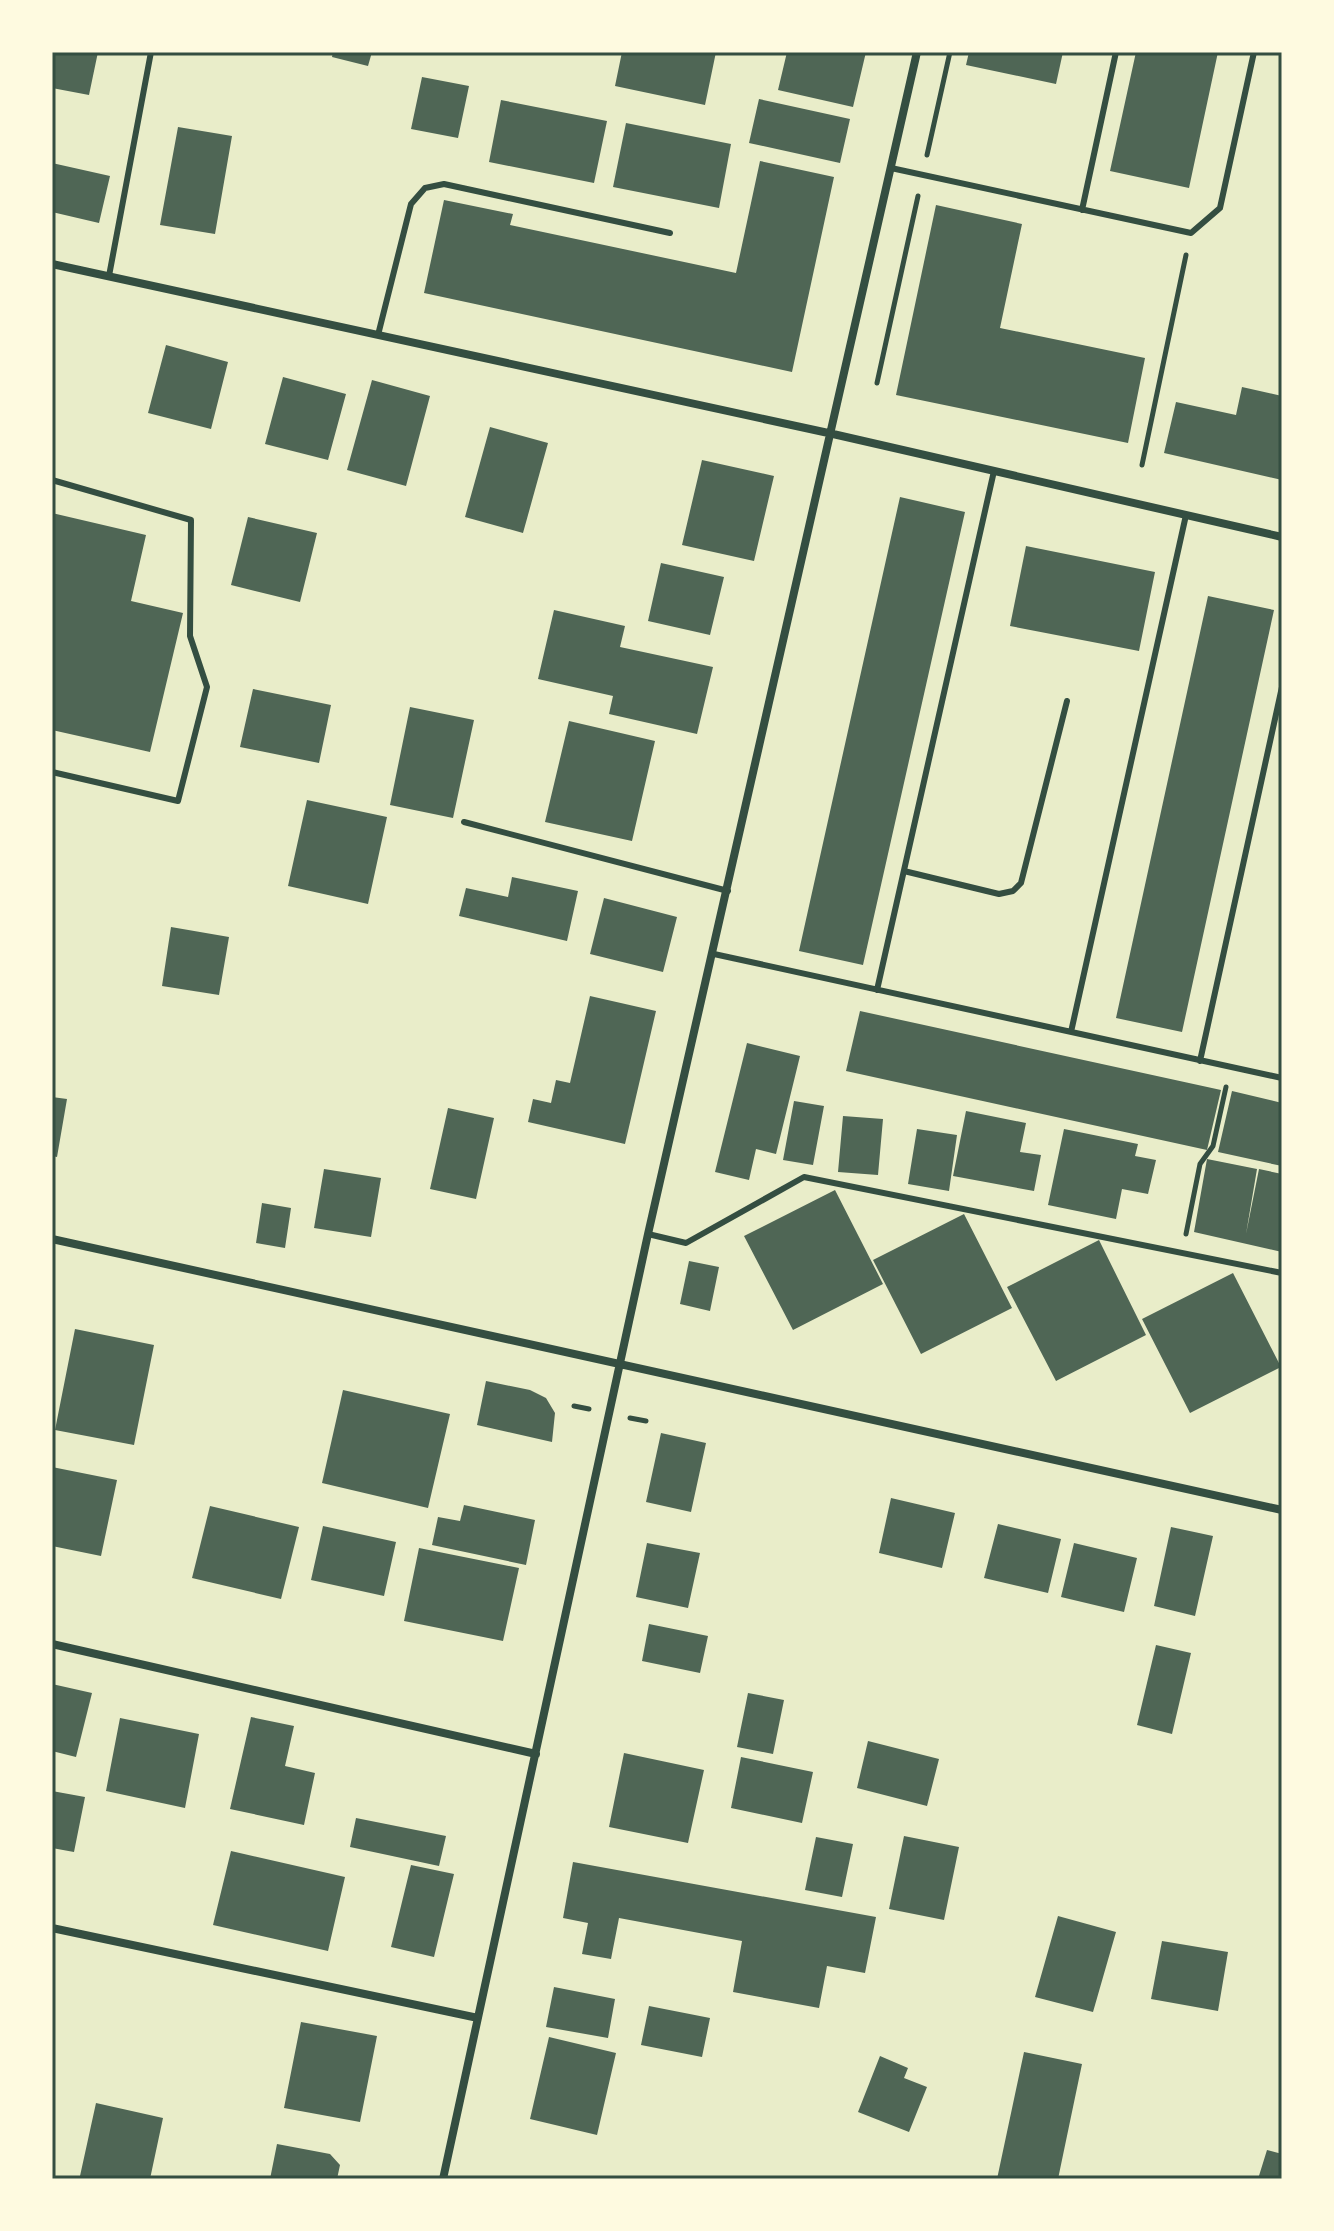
<svg xmlns="http://www.w3.org/2000/svg" width="1334" height="2231" font-family="'Exo 2',sans-serif">
	<style>
		.building { fill: #4f6655 }
		.lines { fill: none; stroke-linecap: round; stroke-linejoin: round }
		.path { stroke: #344e41; stroke-width: 5 }
		.service { stroke: #344e41; stroke-width: 6 }
		.minor { stroke: #344e41; stroke-width: 8 }
		.neatline { fill: none; stroke: #344e41; stroke-width: 3 }
	</style>
	<rect width="100%" height="100%" fill="#e9edc9"/>
	<!-- building -->
	<path class="building" d="M52,52h46l-9,43 -37,-7z
		M333,52h39l-4,14 -36,-9z
		M622,52h94l-11,53 -90,-19z
		M787,52h79l-13,55 -75,-17z
		M969,52h94l-7,32 -90,-19z
		M1136,52h82l-29,136 -79,-17z
		M422,77l47,9 -11,52 -47,-9z
		M759,99l91,20 -10,44 -91,-20z
		M501,100l106,21 -13,62 -105,-21z
		M626,123l105,21 -12,64 -106,-21z
		M178,127l54,9 -17,98 -55,-9z
		M760,161l74,16 -42,195 -368,-79 20,-93 69,14 -3,11 226,48z
		M52,163l58,13 -11,47 -47,-11z
		M936,205l86,19 -22,104 145,30 -17,85 -232,-48z
		M166,345l62,17 -17,67 -63,-16z
		M283,377l63,17 -18,66 -63,-16z
		M372,380l58,16 -24,90 -59,-16z
		M1242,387l40,9v84l-118,-27 12,-51 60,13z
		M490,427l58,16 -25,90 -58,-16z
		M702,460l72,16 -20,85 -72,-16z
		M900,497l65,15 -102,453 -64,-14z
		M52,513l94,22 -15,66 52,12 -33,139 -98,-22z
		M248,517l69,16 -17,69 -69,-17z
		M1026,546l129,26 -16,79 -129,-25z
		M661,563l63,14 -14,58 -62,-14z
		M1208,596l66,14 -92,422 -66,-14z
		M554,610l71,16 -5,21 93,20 -16,67 -88,-20 4,-18 -75,-17z
		M253,689l78,16 -12,58 -79,-16z
		M410,707l64,13 -21,98 -63,-13z
		M569,721l86,20 -23,100 -87,-19z
		M307,800l80,17 -19,87 -80,-18z
		M512,877l66,14 -11,50 -108,-25 7,-28 42,9z
		M604,898l73,19 -14,55 -73,-18z
		M171,927l58,10 -10,58 -57,-9z
		M590,996l66,15 -31,133 -97,-22 5,-23 18,4 5,-23 14,3z
		M860,1011l361,79 -14,60 -361,-79z
		M747,1043l53,13 -24,98 -20,-5 -7,31 -34,-8z
		M1232,1091l50,12v63l-64,-14z
		M52,1097l15,2 -10,58 -5,-1z
		M794,1101l30,5 -11,59 -30,-5z
		M448,1108l46,10 -18,81 -46,-10z
		M966,1111l60,12 -6,29 21,3 -7,36 -81,-15z
		M843,1116l40,3 -5,56 -40,-3z
		M917,1129l40,6 -8,56 -41,-7z
		M1064,1129l74,15 -3,12 21,4 -8,34 -26,-5 -6,30 -68,-14z
		M1207,1159l50,10 -11,65 13,-65 23,5v78l-88,-20z
		M324,1169l57,9 -10,59 -57,-9z
		M835,1190l48,94 -90,46 -49,-94z
		M262,1203l29,5 -6,40 -29,-5z
		M964,1214l48,94 -91,46 -48,-94z
		M1099,1240l47,95 -90,46 -49,-94z
		M689,1261l30,6 -9,44 -30,-7z
		M1233,1273l48,94 -91,46 -48,-94z
		M75,1329l79,16 -20,100 -79,-15z
		M486,1381l44,9 16,8 9,15 -3,29 -75,-17z
		M343,1390l107,24 -22,94 -106,-25z
		M661,1433l45,10 -15,69 -45,-10z
		M52,1467l65,13 -16,76 -49,-10z
		M891,1498l64,15 -13,55 -63,-15z
		M464,1505l71,15 -9,45 -94,-20 6,-28 22,4z
		M210,1506l89,21 -18,72 -89,-21z
		M998,1524l63,15 -13,54 -64,-15z
		M323,1526l73,16 -12,54 -73,-16z
		M1171,1527l42,9 -18,80 -41,-10z
		M647,1543l53,10 -12,55 -52,-11z
		M1074,1543l63,15 -13,54 -63,-15z
		M419,1548l100,20 -16,73 -99,-20z
		M649,1624l59,12 -8,37 -58,-12z
		M1156,1645l35,8 -19,81 -35,-9z
		M52,1684l40,9 -16,64 -24,-6z
		M748,1693l36,7 -11,54 -36,-7z
		M251,1717l43,9 -9,40 30,7 -11,52 -74,-16z
		M120,1718l79,16 -14,74 -79,-17z
		M868,1741l71,18 -12,47 -70,-18z
		M624,1753l80,17 -16,73 -79,-16z
		M741,1757l72,15 -11,51 -71,-15z
		M52,1791l33,6 -11,55 -22,-4z
		M356,1818l90,18 -7,30 -89,-19z
		M904,1836l55,11 -15,73 -55,-11z
		M816,1837l37,7 -11,53 -37,-7z
		M231,1851l114,26 -17,74 -115,-26z
		M573,1862l303,55 -11,56 -38,-7 -8,42 -86,-16 9,-51 -123,-23 -8,41 -29,-5 6,-31 -25,-5z
		M411,1865l43,9 -20,83 -43,-10z
		M1058,1916l58,16 -23,80 -58,-15z
		M1162,1941l66,11 -10,59 -67,-12z
		M554,1987l61,12 -7,39 -62,-11z
		M649,2006l61,12 -8,39 -61,-12z
		M301,2022l76,14 -17,86 -76,-14z
		M549,2037l67,16 -19,82 -67,-16z
		M1024,2052l58,12 -24,115h-61z
		M880,2056l28,12 -4,10 23,9 -18,45 -51,-20z
		M96,2103l67,15 -13,61 -70,-3z
		M277,2144l53,10 10,11 -3,14h-67z
		M1267,2150l15,4v25h-24z"/>
	<g class="lines">
		<!-- path -->
		<path class="path" d="M927,155l23,-103
			M877,383l41,-187
			M1142,465l44,-210
			M1186,1234l14,-70 13,-18 13,-59
			M574,1406l15,3
			M630,1418l16,3"/>
		<!-- service -->
		<path class="service" d="M891,168l300,65 29,-25 34,-156
			M1082,210l34,-158
			M109,276l42,-224
			M378,335l33,-131 14,-16 19,-4 226,49
			M52,480l139,40 -1,116 17,51 -29,114 -126,-29
			M464,822l264,69
			M904,871l95,23 14,-3 8,-8 46,-182
			M714,954l568,124
			M877,990l117,-519
			M1071,1032l115,-517
			M1200,1061l82,-374
			M648,1234l38,9 118,-66 478,96"/>
		<!-- minor -->
		<path class="minor" d="M52,264l781,170 449,103
			M52,1239l1230,271
			M52,1644l484,110
			M52,1928l426,90
			M443,2179l205,-945 269,-1182"/>
	</g>
	<!-- border -->
	<rect width="1334" height="2231" fill="none" stroke="#fefae0" stroke-width="108"/>
	<rect x="54" y="54" width="1226" height="2123" class="neatline"/>
</svg>
